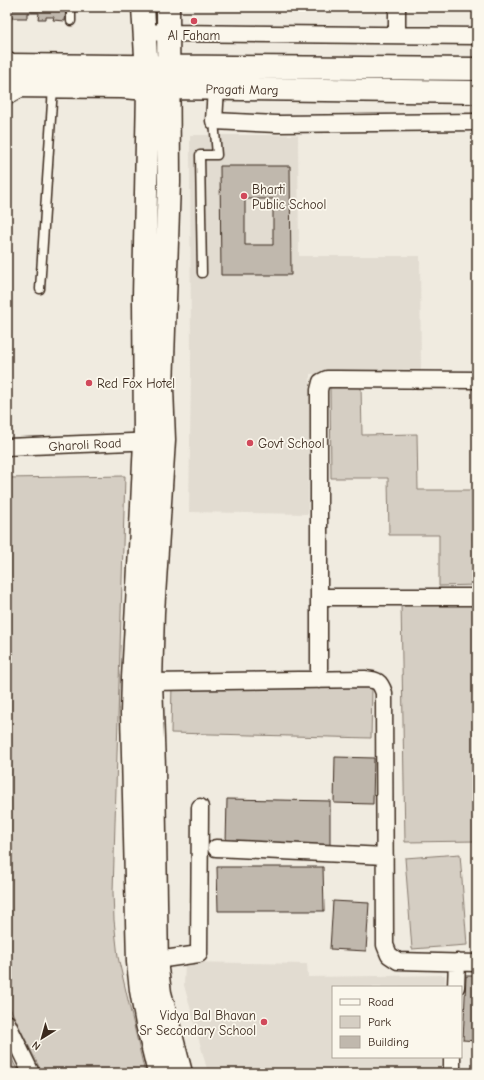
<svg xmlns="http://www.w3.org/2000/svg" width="484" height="1080" font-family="'Comic Neue',sans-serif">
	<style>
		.built { fill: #e2dcd1 }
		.green { fill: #d5cec3; stroke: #887c70 }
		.building { fill: #c0b8ad; stroke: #3b2a1e; fill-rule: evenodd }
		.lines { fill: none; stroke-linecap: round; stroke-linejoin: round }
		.lane-casing { stroke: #3b2a1e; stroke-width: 11 }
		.street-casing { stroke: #3b2a1e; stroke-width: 19 }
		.secondary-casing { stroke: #3b2a1e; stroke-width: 25 }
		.lane { stroke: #fbf7ec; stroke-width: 8 }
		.street { stroke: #fbf7ec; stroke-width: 16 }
		.secondary { stroke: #fbf7ec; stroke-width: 22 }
		.poi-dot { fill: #d1495b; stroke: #fbf7ec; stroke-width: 1.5 }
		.labels { text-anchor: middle; stroke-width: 3.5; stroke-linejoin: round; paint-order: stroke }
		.poi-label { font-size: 13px; fill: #3b2a1e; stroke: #fbf7ec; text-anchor: start }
		.street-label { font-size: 13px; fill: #3b2a1e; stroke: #fbf7ec }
	</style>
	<rect width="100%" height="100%" fill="#f0ebe0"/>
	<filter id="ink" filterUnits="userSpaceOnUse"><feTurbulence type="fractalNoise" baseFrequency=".025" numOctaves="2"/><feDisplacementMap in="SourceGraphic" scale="8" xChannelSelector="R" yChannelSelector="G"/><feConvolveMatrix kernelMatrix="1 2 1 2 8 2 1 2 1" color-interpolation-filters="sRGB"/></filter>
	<g filter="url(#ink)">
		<!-- built -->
		<path class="built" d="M190,135h108l1,121h121l1,116 -111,2 -2,140 -119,-2 2,-140z
			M185,962l122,2 1,13 137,-2v12h-112v70h108v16h-233l-24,-88z"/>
		<!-- green -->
		<path class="green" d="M330,386h31l1,49 55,-1 1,56h54l1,50h4v45l-38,1v-51h-50l-1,-57h-57z
			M125,476l-12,416 1,28 4,37 27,116h-103l-35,-71v-524z
			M477,601v240l-72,1 -4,-240z
			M172,683l200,5 -1,50 -200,-5z
			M460,854l7,91 -55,4 -7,-91z
			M7,1050l12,23h-12z"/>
		<!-- building -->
		<path class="building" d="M7,7h59l-1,14 -12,-1 1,-3h-8v2h-8l1,-6h-12v5h-16v3h-4z
			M220,166h70l1,109h-70zM245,199h28v46h-28z
			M335,757l39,1 -1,46 -39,-1z
			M227,799l103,2v45l-104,-3z
			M217,867h106l1,44h-106z
			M333,901l36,2 -3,48 -36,-2z
			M466,976h11v65l-14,-1z"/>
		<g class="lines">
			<!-- lane casing -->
			<g class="lane-casing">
				<path id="lane" d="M71,7v14
					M7,101l16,-9
					M202,273l-2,-118h17l-3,-34
					M40,289l13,-202"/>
			</g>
			<!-- street casing -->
			<g class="street-casing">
				<path id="street" d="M144,32l24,1 309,3
					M397,35v-28
					M216,88l-2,33 63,3 200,-2
					M7,447l149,-6
					M319,597h158
					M142,680l9,2 214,-3c12,1 15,2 19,14l1,252 4,10 9,6 79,2
					M319,680v-290l2,-8 6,-3h9l141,1
					M216,848l169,8
					M157,960l42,-6 1,-147
					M456,987l1,-25
					M7,1023l24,50
					M452,1073v-16"/>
			</g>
			<!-- secondary casing -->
			<g class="secondary-casing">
				<path id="secondary" d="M143,7l5,82 -4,208 1,144 -5,108 -7,129 -1,35 6,249 3,28 6,34 12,49
					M168,7l1,175 -7,206 2,52 -11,172 -2,70 3,86 3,201 3,24 21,80
					M7,65l470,4
					M7,86l115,1 26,2 20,-1 309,4"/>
			</g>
			<!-- lane -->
			<use href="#lane" class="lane"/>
			<!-- street -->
			<use href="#street" class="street"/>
			<!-- secondary -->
			<use href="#secondary" class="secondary"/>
		</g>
	</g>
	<!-- markers -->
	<g class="poi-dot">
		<circle cx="194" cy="21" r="4"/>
		<circle cx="244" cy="196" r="4"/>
		<circle cx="89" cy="383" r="4"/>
		<circle cx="250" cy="443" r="4"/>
		<circle cx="264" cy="1022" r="4"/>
	</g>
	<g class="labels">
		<!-- poi labels -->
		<g class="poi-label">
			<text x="194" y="40" text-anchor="middle">Al Faham</text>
			<text x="252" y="194">Bharti<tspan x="252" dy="15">Public School</tspan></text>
			<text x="97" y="388">Red Fox Hotel</text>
			<text x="258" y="448">Govt School</text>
			<text x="256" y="1020" text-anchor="end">Vidya Bal Bhavan<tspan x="256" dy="15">Sr Secondary School</tspan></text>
		</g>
		<!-- street labels -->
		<g class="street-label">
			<text transform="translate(242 89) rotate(1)" y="5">Pragati Marg</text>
			<text transform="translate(85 444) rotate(-3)" y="5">Gharoli Road</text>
		</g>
	</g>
	<!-- margin -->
	<rect width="484" height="1080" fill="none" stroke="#fbf7ec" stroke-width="24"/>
	<rect x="12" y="12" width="460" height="1056" fill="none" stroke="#3b2a1e" stroke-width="1.5" filter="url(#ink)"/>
	<!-- legend -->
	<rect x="332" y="986" width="130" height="72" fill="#fbf7ec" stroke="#aea59a"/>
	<rect x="340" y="999" width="20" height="6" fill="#fbf7ec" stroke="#aea59a"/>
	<text x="368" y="1006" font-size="12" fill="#3b2a1e">Road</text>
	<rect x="340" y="1016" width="20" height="12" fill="#d5cec3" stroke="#aea59a"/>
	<text x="368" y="1026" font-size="12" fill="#3b2a1e">Park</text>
	<rect x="340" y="1036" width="20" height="12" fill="#c0b8ad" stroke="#aea59a"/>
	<text x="368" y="1046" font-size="12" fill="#3b2a1e">Building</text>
	<!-- north arrow -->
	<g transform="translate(42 1038) rotate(217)" stroke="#fbf7ec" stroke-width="3" paint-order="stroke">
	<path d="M0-3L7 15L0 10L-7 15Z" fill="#3b2a1e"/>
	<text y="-6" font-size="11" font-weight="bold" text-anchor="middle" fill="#3b2a1e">N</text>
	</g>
</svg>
